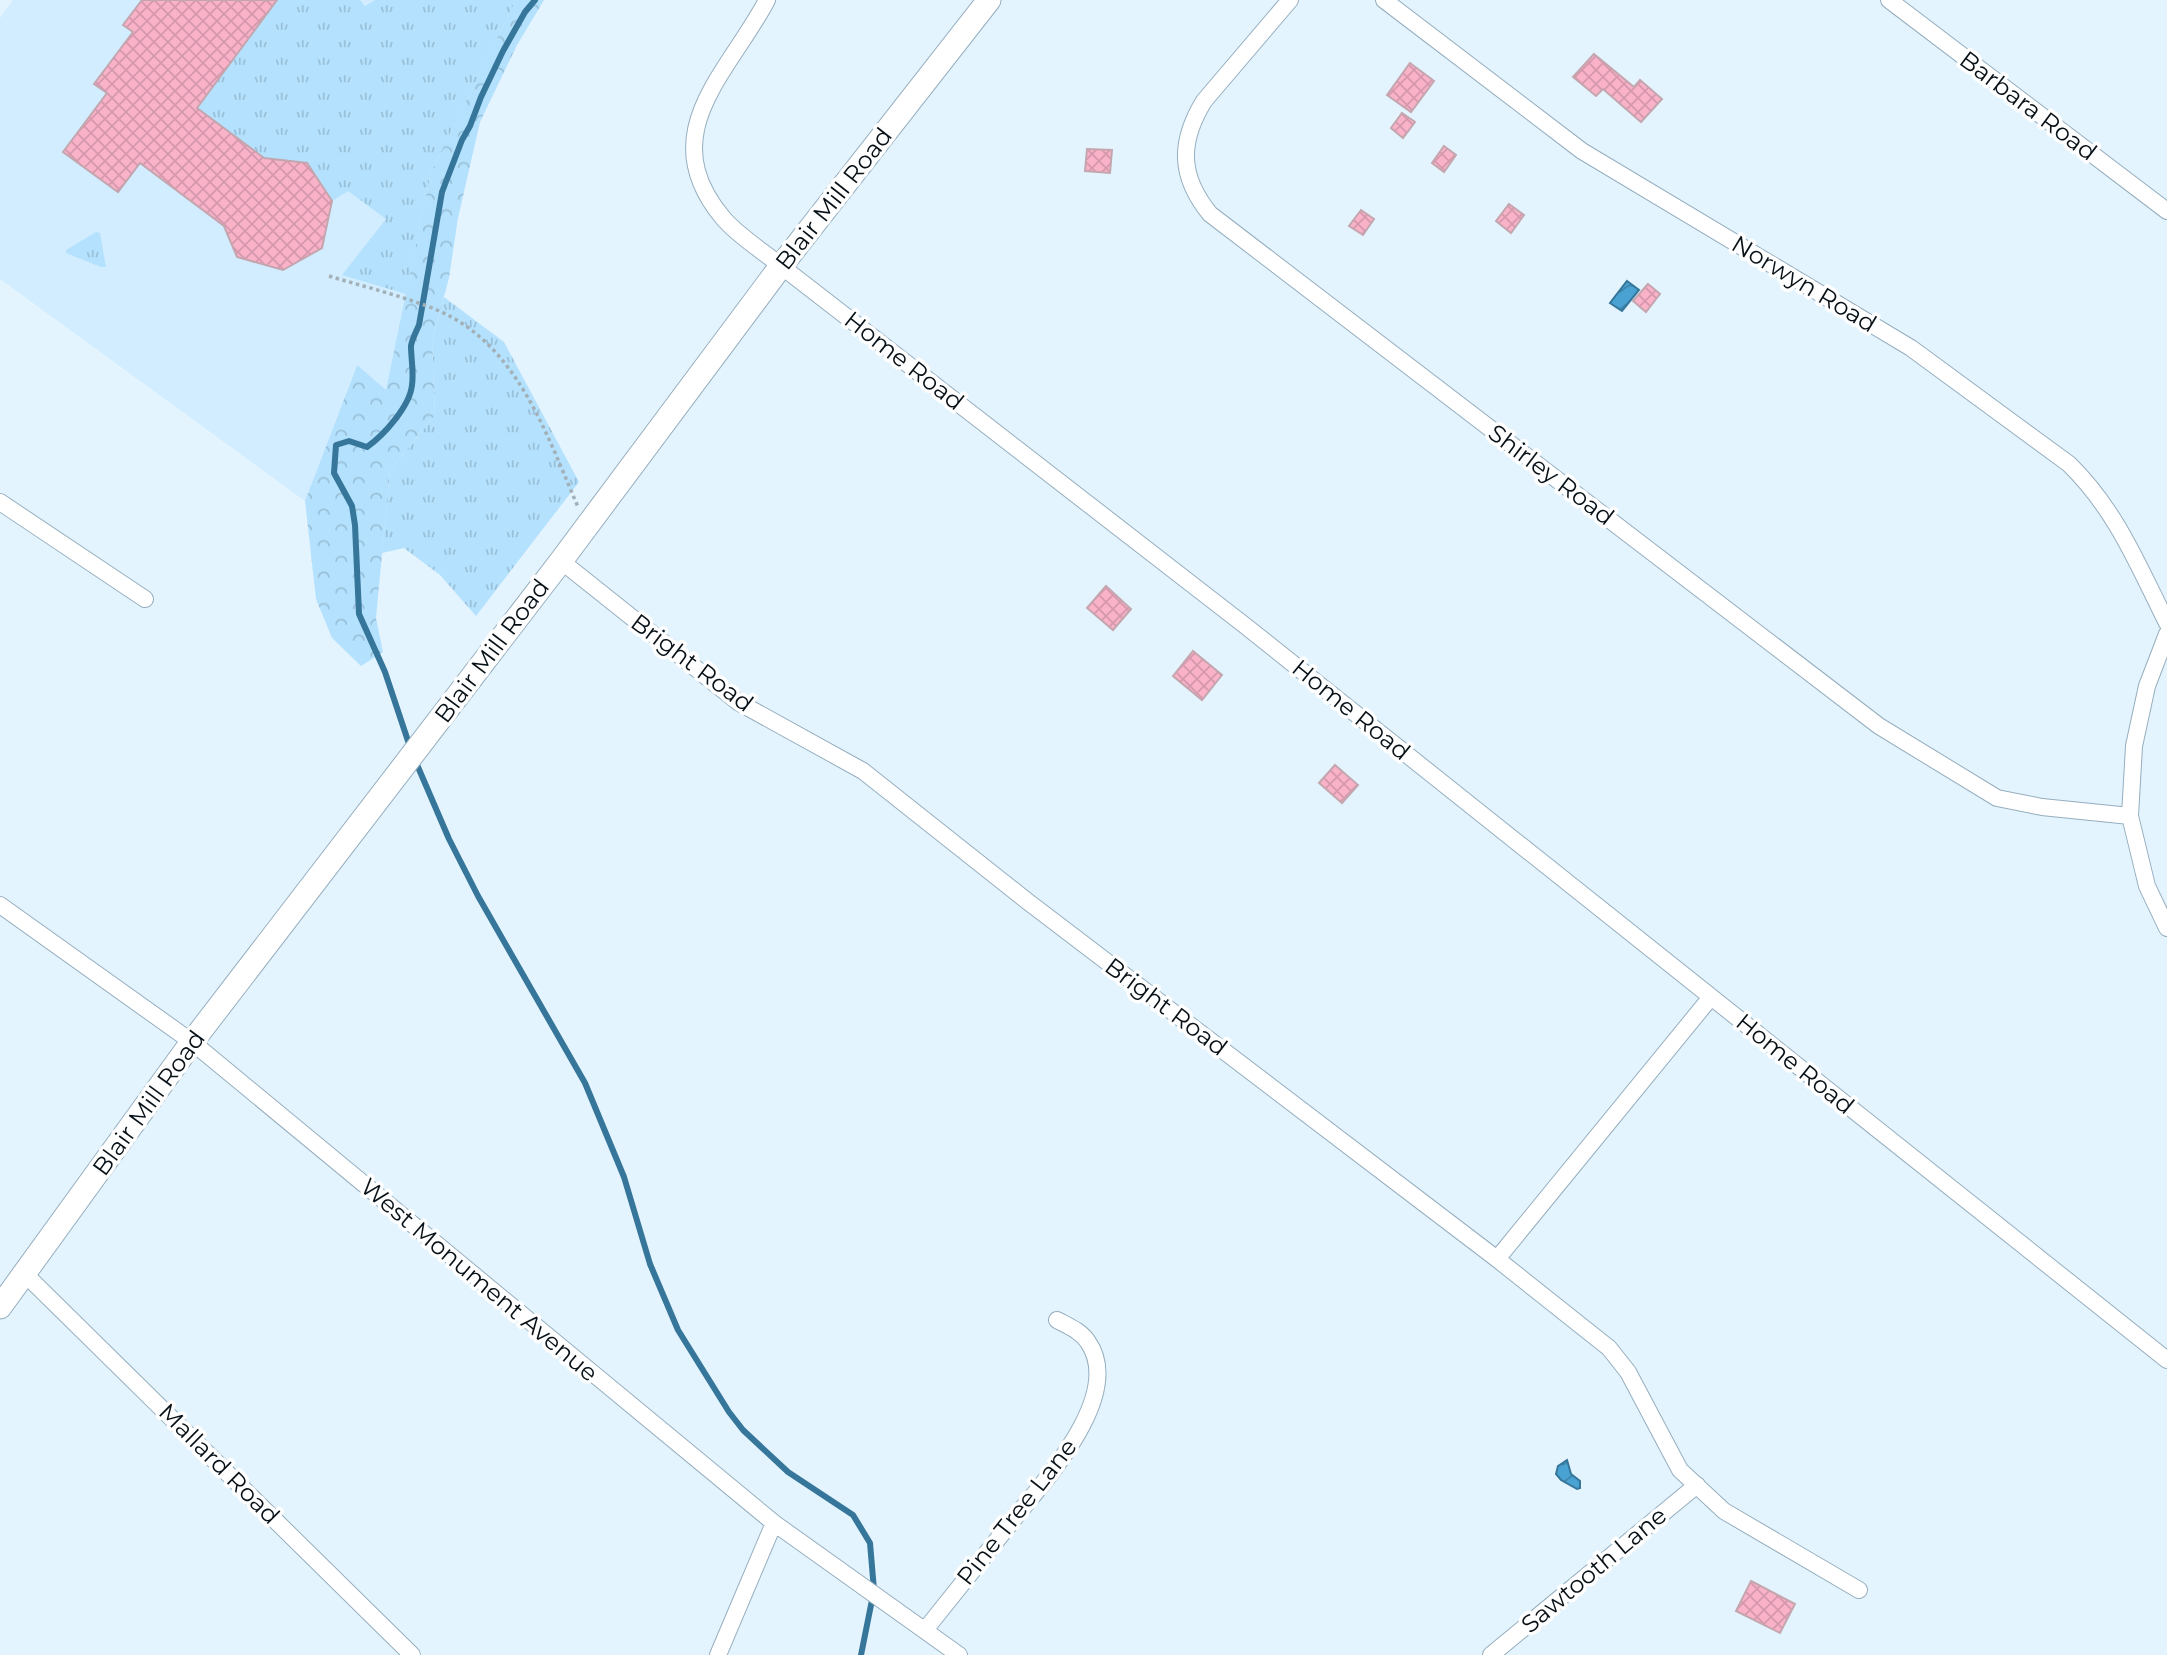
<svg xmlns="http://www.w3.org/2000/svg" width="2167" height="1655" font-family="Montserrat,sans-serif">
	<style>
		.built { fill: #d2edff }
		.grass { fill: url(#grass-tufts) }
		.forest { fill: url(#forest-crowns) }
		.water { fill: url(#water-waves); stroke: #36769a; stroke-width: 2 }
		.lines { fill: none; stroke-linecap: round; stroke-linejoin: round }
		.stream { stroke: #36769a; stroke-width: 6 }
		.building { fill: url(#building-cross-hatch); stroke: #c4a6af; stroke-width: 2 }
		.minor-casing { stroke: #95aebf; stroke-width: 18 }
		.secondary-casing { stroke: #95aebf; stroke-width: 25 }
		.path { stroke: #a2b0b8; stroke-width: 3.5; stroke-dasharray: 3.5 3.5; stroke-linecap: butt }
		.minor { stroke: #fff; stroke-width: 16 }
		.secondary { stroke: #fff; stroke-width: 23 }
		.labels { text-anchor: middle; stroke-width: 7; stroke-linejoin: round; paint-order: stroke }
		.street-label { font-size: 24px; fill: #071016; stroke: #fefefe }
	</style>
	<defs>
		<pattern id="grass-tufts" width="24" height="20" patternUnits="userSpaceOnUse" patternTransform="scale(1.75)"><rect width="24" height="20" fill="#b4e1fd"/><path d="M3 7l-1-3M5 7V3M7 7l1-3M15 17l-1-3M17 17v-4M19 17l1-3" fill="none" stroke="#99c0d8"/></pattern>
		<pattern id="forest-crowns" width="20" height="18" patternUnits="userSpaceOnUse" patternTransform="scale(1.75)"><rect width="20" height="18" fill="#b4e1fd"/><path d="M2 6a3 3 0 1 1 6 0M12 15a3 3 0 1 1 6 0" fill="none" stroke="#99c0d8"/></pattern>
		<pattern id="water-waves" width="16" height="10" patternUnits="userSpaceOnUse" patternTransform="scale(1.75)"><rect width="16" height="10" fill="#4aa2d2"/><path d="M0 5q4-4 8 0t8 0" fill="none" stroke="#3c83a9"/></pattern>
		<pattern id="building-cross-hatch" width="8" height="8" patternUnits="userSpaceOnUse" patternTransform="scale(1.75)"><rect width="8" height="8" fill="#fab2c9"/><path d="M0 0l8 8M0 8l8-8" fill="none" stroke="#d598ac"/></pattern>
	</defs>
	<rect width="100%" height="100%" fill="#e4f4fe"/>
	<!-- built -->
	<path class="built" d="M13,0h507l-89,172 -45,219 -30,-25 -51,135 -305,-222v-261z"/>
	<!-- grass -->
	<path class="grass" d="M277,0h83l5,6 10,-6h141l-85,172 -25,122 -64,-19 44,-56 -38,-28 -16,10 -25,-38 -43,-5 -67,-50z
		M96,232l4,1 6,34h-5l-35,-14v-3z
		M444,297l60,45 75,140 -103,134 -36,-41 -36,-27 -22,5 8,-83 45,-55 -3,-74z"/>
	<!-- forest -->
	<path class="forest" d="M516,0h28l-27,45 -37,77 -22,96 -9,60 -17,63 3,74 -45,55 -14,148 7,34 -22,14 -29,-28 -16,-39 -11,-98 52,-136 29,25 45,-218z"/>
	<!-- water -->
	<path class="water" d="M1627,281l12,9 -17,21 -12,-8z
		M1567,1460l4,14 9,7v7l-3,1 -16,-9 -5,-6 2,-8z"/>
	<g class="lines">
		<!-- stream -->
		<path class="stream" d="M410,747l-25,-75 -26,-58 -4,-89 -3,-19 -18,-33 2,-28 13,-4 18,6c17,-12 43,-41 45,-62 2,-13 -1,-26 -1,-39 1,-7 5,-14 8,-21l23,-133 20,-52 8,-14 11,-29 22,-46 22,-39 10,-12
			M415,760l34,79 29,57 107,187 39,94 26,87 28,66 51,82 14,18 45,42 65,43 17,28 4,47 -13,65"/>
	</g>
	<!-- building -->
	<path class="building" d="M142,0h135l-80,108 67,50 43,5 25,38 -10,47 -39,22 -46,-13 -13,-31 -84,-63 -22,29 -55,-40 44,-59 -13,-9 39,-52 -10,-7z
		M1594,54l40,33 6,-7 22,19 -21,23 -38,-33 -7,7 -23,-19z
		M1410,63l24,18 -23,31 -24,-17z
		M1402,113l13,9 -12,16 -12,-10z
		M1444,146l12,9 -12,17 -12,-9z
		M1087,149l25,1 -2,23 -25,-2z
		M1509,204l15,11 -13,18 -15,-12z
		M1361,210l13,9 -11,16 -14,-9z
		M1648,284l12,10 -14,18 -13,-11z
		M1106,586l25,23 -18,21 -26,-22z
		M1193,651l29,24 -20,25 -29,-24z
		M1335,765l23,20 -16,18 -23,-20z
		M1751,1581l44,23 -15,29 -44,-22z"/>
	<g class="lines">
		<!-- minor casing -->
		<g class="minor-casing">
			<path id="minor" d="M767,0c-38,73 -115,133 -44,218 14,17 41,34 58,48l462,358 924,736
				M1290,0l-86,101c-25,41 -25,75 6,113l669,512 118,72 45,9 88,9
				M1384,0l198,151 329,197 158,116c47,46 69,101 98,159
				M1889,0l278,211
				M0,502l145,97
				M561,561l177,141 125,69 164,130 470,358 112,89 19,24 52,98 44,41 135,79
				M2167,634l-20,52 -13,60 -4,70 17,70 20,42
				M0,905l192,137 582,481 185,132
				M1497,1259l214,-262
				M25,1274l387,381
				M925,1630c30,-37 59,-74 88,-110 31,-39 112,-125 75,-178 -7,-11 -20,-16 -31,-22
				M718,1655l56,-132
				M1491,1655l206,-170"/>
		</g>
		<!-- secondary casing -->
		<g class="secondary-casing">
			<path id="secondary" d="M0,1307l192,-265 369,-481 220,-295 208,-266"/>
		</g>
		<!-- path -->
		<path class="path" d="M329,276c36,11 74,20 108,34 80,34 109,123 141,197"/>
		<!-- minor -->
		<use href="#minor" class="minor"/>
		<!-- secondary -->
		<use href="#secondary" class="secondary"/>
	</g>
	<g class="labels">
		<!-- street labels -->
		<g class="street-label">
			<text transform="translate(2028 106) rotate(37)" y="8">Barbara Road</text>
			<text transform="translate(834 199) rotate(-52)" y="8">Blair Mill Road</text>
			<text transform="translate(1804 284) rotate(31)" y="8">Norwyn Road</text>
			<text transform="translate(904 361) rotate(38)" y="8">Home Road</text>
			<text transform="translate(1551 475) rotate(37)" y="8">Shirley Road</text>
			<text transform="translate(492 651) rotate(-53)" y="8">Blair Mill Road</text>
			<text transform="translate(692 663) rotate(37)" y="8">Bright Road</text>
			<text transform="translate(1351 710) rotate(39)" y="8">Home Road</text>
			<text transform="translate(1166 1007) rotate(37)" y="8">Bright Road</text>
			<text transform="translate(1795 1064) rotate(39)" y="8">Home Road</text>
			<text transform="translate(149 1103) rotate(-54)" y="8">Blair Mill Road</text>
			<text transform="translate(479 1280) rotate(40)" y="8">West Monument Avenue</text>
			<text transform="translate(219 1464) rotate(45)" y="8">Mallard Road</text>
			<text transform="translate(1017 1512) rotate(-52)" y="8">Pine Tree Lane</text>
			<text transform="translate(1594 1570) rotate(-40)" y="8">Sawtooth Lane</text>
		</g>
	</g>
</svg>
